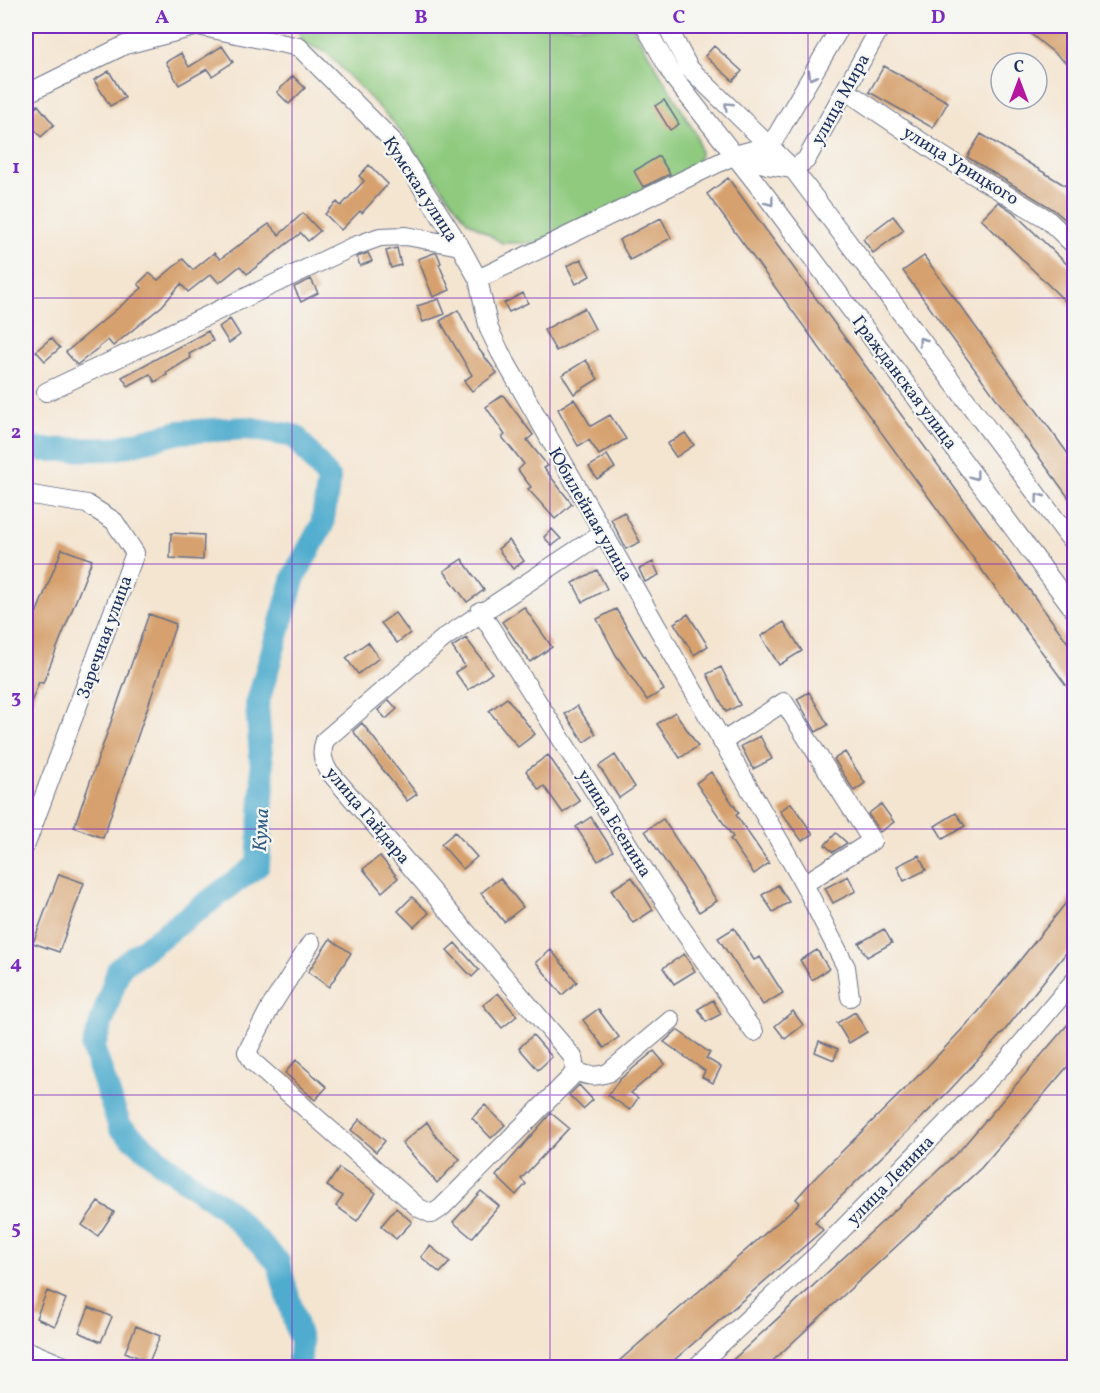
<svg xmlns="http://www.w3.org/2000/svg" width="1100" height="1393" font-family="Vollkorn,serif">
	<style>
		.green { fill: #8fca7f; stroke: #557c6e; stroke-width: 1.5 }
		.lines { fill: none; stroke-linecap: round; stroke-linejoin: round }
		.river { stroke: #50acce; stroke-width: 24 }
		.building { fill: #d6a16e }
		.minor-casing { stroke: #676f86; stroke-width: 20 }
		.minor { stroke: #fff; stroke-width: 18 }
		.oneway { stroke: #8d97ae }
		.grid { fill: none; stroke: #7b2cbf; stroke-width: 1.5; stroke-opacity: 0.55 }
		.labels { text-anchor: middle; stroke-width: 4.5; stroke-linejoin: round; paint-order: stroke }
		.street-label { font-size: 18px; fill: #1b2f5e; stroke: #f6f6f2 }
		.water-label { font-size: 20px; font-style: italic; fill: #2e5b85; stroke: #f6f6f2 }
		.neatline { fill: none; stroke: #7b2cbf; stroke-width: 2 }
		.grid-label { font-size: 20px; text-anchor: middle; font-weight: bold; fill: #7b2cbf }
	</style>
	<rect width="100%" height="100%" fill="#f6f6f2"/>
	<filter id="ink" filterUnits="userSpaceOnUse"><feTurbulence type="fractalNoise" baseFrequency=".0167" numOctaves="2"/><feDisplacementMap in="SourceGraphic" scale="12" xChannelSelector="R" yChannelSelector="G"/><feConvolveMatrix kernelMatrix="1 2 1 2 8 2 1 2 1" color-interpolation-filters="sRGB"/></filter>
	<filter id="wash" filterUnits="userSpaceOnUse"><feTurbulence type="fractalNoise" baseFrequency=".008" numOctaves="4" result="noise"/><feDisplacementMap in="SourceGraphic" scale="24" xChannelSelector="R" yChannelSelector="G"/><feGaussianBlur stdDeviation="1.35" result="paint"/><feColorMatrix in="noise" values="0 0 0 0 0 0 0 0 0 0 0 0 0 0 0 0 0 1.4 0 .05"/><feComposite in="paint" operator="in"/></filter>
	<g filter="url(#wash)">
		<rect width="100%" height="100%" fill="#f4e5d1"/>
		<!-- green -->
		<path class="green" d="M295,26h337l64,108c8,24 5,26 -15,41l-143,68h-36l-35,-22 -74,-99 -66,-69 -23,-10z"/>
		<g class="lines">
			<!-- river -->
			<path class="river" d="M26,445l17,5 70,-1 67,-17 67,-4 48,8 34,43 -7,46 -28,52 -37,128 6,77 -5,83 -139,103 -26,80 27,79 46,39 60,43 52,53 23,81 -2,25"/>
		</g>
		<g id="blocks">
			<!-- building -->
			<path class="building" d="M1040,26h20l14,11v32l-42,-34z
				M222,46l11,16 -21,14 -5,-7 -28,16 -13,-23 15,-9 8,14z
				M714,46l28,25 -9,10 -28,-25z
				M884,66l64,36 -15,26 -64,-36z
				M109,71l16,27 -15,8 -16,-26z
				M293,76l12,12 -16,16 -12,-12z
				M664,100l15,24 -9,6 -15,-24z
				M38,105l16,20 -13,12 -15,-18z
				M981,134l93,57v36l-21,-18 -86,-52z
				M659,156l11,18 -27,13 -9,-16z
				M369,165l19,19 -26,29 -2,-2 -19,19 -16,-16 12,-12 4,4 23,-25 -5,-5z
				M728,178l346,473v45l-367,-502z
				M998,202l15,10 61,59v39l-93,-91z
				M303,213l17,18 -12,10 -7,-8 -54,41 -7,-8 -21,17 -8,-9 -23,18 -7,-8 -19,22 -49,40 -5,-6 -31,25 -11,-13 76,-64 -4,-4 11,-11 9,7 25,-21 10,11 21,-17 6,6 49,-35 10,11z
				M893,216l11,14 -31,23 -10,-14z
				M661,218l10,20 -41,22 -11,-20z
				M397,248l4,17 -10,3 -5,-17z
				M368,253l4,8 -12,5 -3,-9z
				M434,253h3l4,10 -2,1 11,26 -17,7 -15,-38z
				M924,256l150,206v43l-171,-234z
				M581,259l9,17 -14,8 -9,-18z
				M311,279l7,14 -17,9 -7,-15z
				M523,293l5,10 -19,9 -5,-9z
				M439,299l6,15 -22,8 -6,-16z
				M584,308l11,21 -39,22 -12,-21z
				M458,310l20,38 19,25 -25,18 -8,-10 8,-6 -32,-54z
				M230,319l10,16 -11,8 -10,-16z
				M208,331l5,10 -24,13 2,4 -25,15 1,2 -12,7 -5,-8 -22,12 -6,-9z
				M51,338l9,10 -15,13 -9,-10z
				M586,360l12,19 -24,15 -12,-19z
				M503,395l30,40 -6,5 21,26 -4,2 28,36 -17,15 -27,-30 3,-2 -13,-17 6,-6 -22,-27 3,-2 -19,-28z
				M574,399l17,27 19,-11 16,24 -27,16 -10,-15 -11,6 -20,-37z
				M685,433l9,12 -18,12 -9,-13z
				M607,455l8,13 -18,11 -8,-12z
				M624,512l16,30 -14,7 -15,-30z
				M552,529l9,10 -9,7 -8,-9z
				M171,533l33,2 -1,25 -33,-2z
				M509,540l15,21 -11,8 -15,-20z
				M62,549l30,11 -49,123 -4,-1 -13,34v-77z
				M462,559l22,31 -17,12 -23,-31z
				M653,562l6,13 -14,7 -6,-13z
				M597,570l10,19 -24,13 -10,-19z
				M524,607l28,40 -22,15 -28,-40z
				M616,609l48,81 -17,10 -31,-45 -19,-36z
				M395,613l15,20 -13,10 -16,-20z
				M149,614l27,10 -73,214 -29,-11z
				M688,614l20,32 -14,9 -20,-32z
				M784,622l18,29 -23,14 -18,-29z
				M466,638l26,35 -24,17 -13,-18 10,-6 -13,-19z
				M368,642l11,16 -21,16 -12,-16z
				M721,667l19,38 -14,7 -19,-38z
				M809,692l19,33 -12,7 -19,-33z
				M507,698l28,36 -17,13 -29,-36z
				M389,700l8,9 -11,10 -8,-9z
				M577,706l19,28 -12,8 -19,-28z
				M675,712l23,34 -18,12 -23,-34z
				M362,723l55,71 -10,7 -54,-70z
				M760,736l12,23 -19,10 -12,-23z
				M845,752l20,31 -11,8 -20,-32z
				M548,755l32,46 -17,12 -19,-27 -5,4 -13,-19z
				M615,755l20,32 -16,11 -20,-32z
				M711,772l28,41 -3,2 33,48 -15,11 -24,-35 3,-2 -37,-54z
				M791,803l22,31 -11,7 -22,-30z
				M881,804l13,18 -14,10 -12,-18z
				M956,813l9,13 -22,13 -8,-13z
				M591,817l22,34 -15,10 -22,-34z
				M663,819l54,82 -18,11 -54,-81z
				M455,832l22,25 -14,12 -22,-25z
				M836,833l11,10 -14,9 -8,-7z
				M919,855l7,15 -22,11 -7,-15z
				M380,856l18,22 -16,14 -19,-23z
				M59,874l25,9 -25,69 -26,-9z
				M848,876l8,15 -23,12 -8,-15z
				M632,877l21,33 -20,13 -22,-33z
				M500,878l23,29 -19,15 -23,-29z
				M778,885l11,17 -16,10 -11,-17z
				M1074,893v50l-69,87 -56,61 -134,131 8,8 -158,138h-54l189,-165 -4,-4 17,-19 113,-112 53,-57z
				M412,897l17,16 -15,14 -16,-16z
				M734,928l20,32 6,-3 23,36 -20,12 -45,-67z
				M884,929l8,14 -25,14 -8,-14z
				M330,939l21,14 -22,34 -21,-15z
				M455,943l24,27 -7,7 -25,-27z
				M551,950l26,32 -15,13 -26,-33z
				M817,950l12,19 -17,11 -12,-20z
				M684,954l11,17 -21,13 -11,-16z
				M498,993l19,23 -15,12 -19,-23z
				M713,1000l8,14 -15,8 -8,-13z
				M598,1009l21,28 -15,11 -21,-28z
				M793,1011l10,14 -18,14 -10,-13z
				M855,1012l12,20 -18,11 -12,-20z
				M1074,1017v42l-93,109 -216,200h-41l236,-218z
				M677,1030l33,23 -4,5 15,9 -8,16 -11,-6 3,-6 -41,-29z
				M533,1035l19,22 -14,13 -19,-22z
				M819,1041l19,8 -4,11 -19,-8z
				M654,1051l11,13 -34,29 7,5 -8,12 -22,-15 11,-15z
				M296,1060l31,27 -12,13 -30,-27z
				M579,1085l14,15 -10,9 -14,-14z
				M485,1105l20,20 -14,13 -19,-20z
				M551,1113l18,15 -48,51 5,5 -10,11 -20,-19z
				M360,1119l25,22 -9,11 -25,-22z
				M427,1122l10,16 23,21 -23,24 -35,-40z
				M339,1168l37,25 -19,28 -21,-15 7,-10 -16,-10z
				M481,1191l18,15 -27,32 -19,-16z
				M98,1202l16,10 -16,24 -16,-11z
				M396,1208l16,14 -16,17 -15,-13z
				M430,1246l20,16 -10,11 -19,-16z
				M47,1291l19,8 -11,27 -19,-8z
				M89,1307l23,10 -11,25 -22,-10z
				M136,1326l24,10 -11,26 -24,-10z"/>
		</g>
	</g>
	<g filter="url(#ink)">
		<use href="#blocks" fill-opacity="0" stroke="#676f86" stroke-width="1.5"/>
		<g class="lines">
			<!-- minor casing -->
			<g class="minor-casing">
				<path id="minor" d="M645,26l29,52 93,119 307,413
					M667,26l22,42 104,101 281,375
					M845,90l99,67 103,62 27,26
					M26,94l99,-49 73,-19 101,21 92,92 69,107 -54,-10 -26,1 -28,10 -306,145
					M771,145l70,-119
					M735,155l32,10 26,4 13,-9 75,-134
					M460,246l18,33 11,50 11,23 304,532 42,83 4,30
					M478,279l257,-124 36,-10
					M26,494l61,10 27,17 21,32 -109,291
					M480,611l198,312 76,109
					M722,742l62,-40 88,139 -68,43
					M311,943l-41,65 -23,44 6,10 166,146 13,6 9,-6 130,-131 4,-7 -2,-13 -246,-288c-5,-11 -6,-18 -2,-29l119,-102 158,-105
					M575,1070c11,7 20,7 33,3l63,-53
					M26,1350l43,18
					M695,1368l125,-116 186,-190 68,-81"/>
			</g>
			<!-- minor -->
			<use href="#minor" class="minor"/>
		</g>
		<!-- one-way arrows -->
		<defs><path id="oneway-chevron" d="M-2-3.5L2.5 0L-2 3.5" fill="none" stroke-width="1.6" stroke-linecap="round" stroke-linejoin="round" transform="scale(1.5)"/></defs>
		<g class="oneway">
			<use href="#oneway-chevron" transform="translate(812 76) rotate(121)"/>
			<use href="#oneway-chevron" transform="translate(728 106) rotate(-136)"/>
			<use href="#oneway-chevron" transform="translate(770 202) rotate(53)"/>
			<use href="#oneway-chevron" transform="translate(922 341) rotate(-127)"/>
			<use href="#oneway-chevron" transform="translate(975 476) rotate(53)"/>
			<use href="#oneway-chevron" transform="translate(1039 497) rotate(-127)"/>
		</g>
	</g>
	<!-- grid -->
	<path class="grid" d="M292,26v1342M550,26v1342M808,26v1342M26,298h1048M26,564h1048M26,829h1048M26,1095h1048"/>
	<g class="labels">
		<!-- street labels -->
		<g class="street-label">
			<text transform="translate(840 99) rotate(-61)" y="6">улица Мира</text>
			<text transform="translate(961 165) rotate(32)" y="6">улица Урицкого</text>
			<text transform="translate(421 189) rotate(57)" y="6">Кумская улица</text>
			<text transform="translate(905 382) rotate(53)" y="6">Гражданская улица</text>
			<text transform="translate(591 514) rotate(60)" y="6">Юбилейная улица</text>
			<text transform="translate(104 637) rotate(-70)" y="6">Заречная улица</text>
			<text transform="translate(368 815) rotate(50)" y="6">улица Гайдара</text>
			<text transform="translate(615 823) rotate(58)" y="6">улица Есенина</text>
			<text transform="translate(890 1180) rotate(-46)" y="6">улица Ленина</text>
		</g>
		<!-- water labels -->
		<g class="water-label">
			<text transform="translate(260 830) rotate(-87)" y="7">Кума</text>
		</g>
	</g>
	<!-- margin -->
	<rect width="1100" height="1393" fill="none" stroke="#f6f6f2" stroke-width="66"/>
	<!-- north arrow -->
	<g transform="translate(1019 81)"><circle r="28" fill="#f6f6f2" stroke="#9ea6b7" stroke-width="1.5"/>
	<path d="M0-4.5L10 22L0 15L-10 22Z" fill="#b5179e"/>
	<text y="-9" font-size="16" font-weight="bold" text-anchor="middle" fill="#1b2f5e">С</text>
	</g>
	<rect x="33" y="33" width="1034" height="1327" class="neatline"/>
	<g class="grid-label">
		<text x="162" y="23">A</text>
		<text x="421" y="23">B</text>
		<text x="679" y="23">C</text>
		<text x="938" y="23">D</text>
		<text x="16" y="173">1</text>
		<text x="16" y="438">2</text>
		<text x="16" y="703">3</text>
		<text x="16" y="969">4</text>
		<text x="16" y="1234">5</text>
	</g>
</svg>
